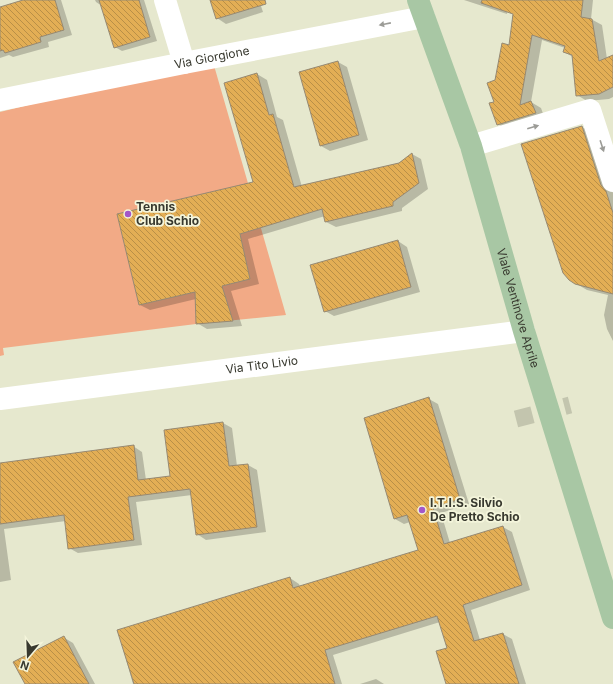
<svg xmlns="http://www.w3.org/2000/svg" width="613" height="684" font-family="Inter,sans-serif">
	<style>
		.garden { fill: #f2aa86 }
		.shadow { fill: #0003 }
		.building { fill: url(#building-back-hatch); stroke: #968973 }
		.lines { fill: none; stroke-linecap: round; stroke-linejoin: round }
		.pedestrian-tunnel { stroke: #c3c5ae; stroke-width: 17; stroke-dasharray: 17 8; stroke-linecap: butt }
		.minor { stroke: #fff; stroke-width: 22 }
		.tertiary { stroke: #fff; stroke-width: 22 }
		.primary { stroke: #a8c7a4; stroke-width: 22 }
		.oneway { fill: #9c9c97 }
		.poi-dot { fill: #a357c9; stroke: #f4f5db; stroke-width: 1.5 }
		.labels { text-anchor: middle; stroke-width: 3.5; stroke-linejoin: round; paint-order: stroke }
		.street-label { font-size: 12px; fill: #38392f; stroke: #f4f5db }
		.poi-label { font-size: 12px; font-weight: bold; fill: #38392f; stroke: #f4f5db; text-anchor: start }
	</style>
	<defs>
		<pattern id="building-back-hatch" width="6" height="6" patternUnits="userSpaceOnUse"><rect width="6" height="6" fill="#e3ae55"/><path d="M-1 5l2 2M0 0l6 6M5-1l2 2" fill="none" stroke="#b98f47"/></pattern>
	</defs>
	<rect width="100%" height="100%" fill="#e6e8ce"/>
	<!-- garden -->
	<path class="garden" d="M213,62l73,253 -90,9 -193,24 1,7 -4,1v-244l200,-49z"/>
	<!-- shadow -->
	<path class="shadow" d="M26,0h35l11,35 -24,7 1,5 -36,10 -4,-2 -9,3v-47z
		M95,0h49l13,41 -35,10 -7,-4 -13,-41 -6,-4z
		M211,0h48l4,12 -37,12 -9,-6z
		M464,0h45l-2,14z
		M526,0h67l-2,19 11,6 5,34 6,-3v41l-4,2 -22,2 -10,-6 -4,-38 -9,-5 1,-4 -23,-8 -11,62 10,6 4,11 -37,11 -10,-6 -3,-22 1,-22 19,-28z
		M338,62l9,5 21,73 -38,11 -9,-5z
		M257,74l10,6 10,37 6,3 19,67 97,-24 13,-9 9,5 7,30 -26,19v3l-66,16 -10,-5 -1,-6 -77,23 11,45 -28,7 11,35 -35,3 -10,-6 -1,-24 -46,11 -10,-5 114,-122z
		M582,127l11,6 20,60v148l-6,-12 -3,-14 4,-20 -21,-5 -17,-10z
		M398,241l9,6 13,45 -86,24 -9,-5z
		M429,399l9,5 31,100 -28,9 9,30 53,-16 9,5 18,58 -59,20 9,30 23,-6 9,5 14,45h-79l1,-36 -8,-26 -107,33 9,29h-209l-15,-53 172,-53 9,6 1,3 119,-36 -9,-29 -6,2 -9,-5z
		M223,423l9,5 5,38 11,-1 9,5 9,62 -60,8 -9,-6 -5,-39 -56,7 6,43 -64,8 -9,-5 -3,-27 -62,8 7,51 -11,2v-118l133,-18 9,6 4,28 25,-3 -6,-46z
		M63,637l10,6 22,41h-69z
		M376,679l8,5h-24z"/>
	<!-- building -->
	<path class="building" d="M23,0h32l9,30 -24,7 1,5 -36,11 -2,-3 -3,1v-44z
		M99,0h40l11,37 -36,11z
		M210,0h55l1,4 -50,15z
		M482,0h101l-2,17 11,2 7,42 14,-6v32l-14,7 -23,2 -4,-41 -9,-3 2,-6 -33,-11 -12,70 11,-4 5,12 -39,12 -8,-22 5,-1 -7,-19 8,-3 7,-37 7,2 4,-31 -32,-11z
		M338,61l21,74 -39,11 -21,-74z
		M257,73l12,42 4,-1 21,73 105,-24 13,-10 7,30 -26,19v4l-68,16 -3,-13 -82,25 10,45 -28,7 11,35 -37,3 -1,-32 -56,13 -22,-91 136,-32 -29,-99z
		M582,126l19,59 5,6 7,22v81l-38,-10 -6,-4 -6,-7 -42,-129z
		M398,240l13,47 -87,25 -14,-47z
		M429,397l31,102 -27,9 11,36 59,-18 19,59 -59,20 11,36 29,-8 16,51h-73l-10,-33 11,-3 -10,-32 -112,34 10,34h-201l-17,-54 173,-53 3,11 125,-38 -11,-35 -13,4 -30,-101z
		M223,422l6,44 19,-2 9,63 -61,8 -6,-46 -62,8 6,43 -66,9 -4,-34 -64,9v-61l134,-18 4,35 32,-4 -6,-46z
		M64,636l25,48h-64l-12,-22z"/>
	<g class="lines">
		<!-- pedestrian-tunnel -->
		<path class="pedestrian-tunnel" d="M516,419l54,-14"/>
		<!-- minor -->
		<g class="minor">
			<path d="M165,0l19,63"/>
			<path id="s1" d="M0,100l184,-37 240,-46"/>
			<path d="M471,146l119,-36 23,71"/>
		</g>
		<!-- tertiary -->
		<path class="tertiary" id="s2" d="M0,399l524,-68"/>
		<!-- primary -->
		<path class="primary" id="s3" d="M418,0l53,146 53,185 89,287"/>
	</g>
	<!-- one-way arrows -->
	<defs><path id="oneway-solid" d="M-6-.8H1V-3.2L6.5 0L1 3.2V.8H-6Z"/></defs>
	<g class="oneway">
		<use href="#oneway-solid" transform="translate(385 24) rotate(169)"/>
		<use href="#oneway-solid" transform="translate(533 127) rotate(-16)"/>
		<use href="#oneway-solid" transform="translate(602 146) rotate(72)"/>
	</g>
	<!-- markers -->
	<g class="poi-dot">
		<circle cx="128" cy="214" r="4"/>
		<circle cx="422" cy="510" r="4"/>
	</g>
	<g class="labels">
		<!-- street labels -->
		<g class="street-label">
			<text dy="4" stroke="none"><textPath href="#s1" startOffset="216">Via Giorgione</textPath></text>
			<text dy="4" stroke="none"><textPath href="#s3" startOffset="324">Viale Ventinove Aprile</textPath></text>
			<text dy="4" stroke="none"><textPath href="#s2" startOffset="264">Via Tito Livio</textPath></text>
		</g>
		<!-- poi labels -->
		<g class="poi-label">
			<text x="136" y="211">Tennis<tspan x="136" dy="14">Club Schio</tspan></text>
			<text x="430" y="507">I.T.I.S. Silvio<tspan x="430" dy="14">De Pretto Schio</tspan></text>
		</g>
	</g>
	<!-- north arrow -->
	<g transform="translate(28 656) rotate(199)" stroke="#f4f5db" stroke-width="3" paint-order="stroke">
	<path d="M0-3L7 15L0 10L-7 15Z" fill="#38392f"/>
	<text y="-6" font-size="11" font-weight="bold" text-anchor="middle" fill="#38392f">N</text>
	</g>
</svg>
